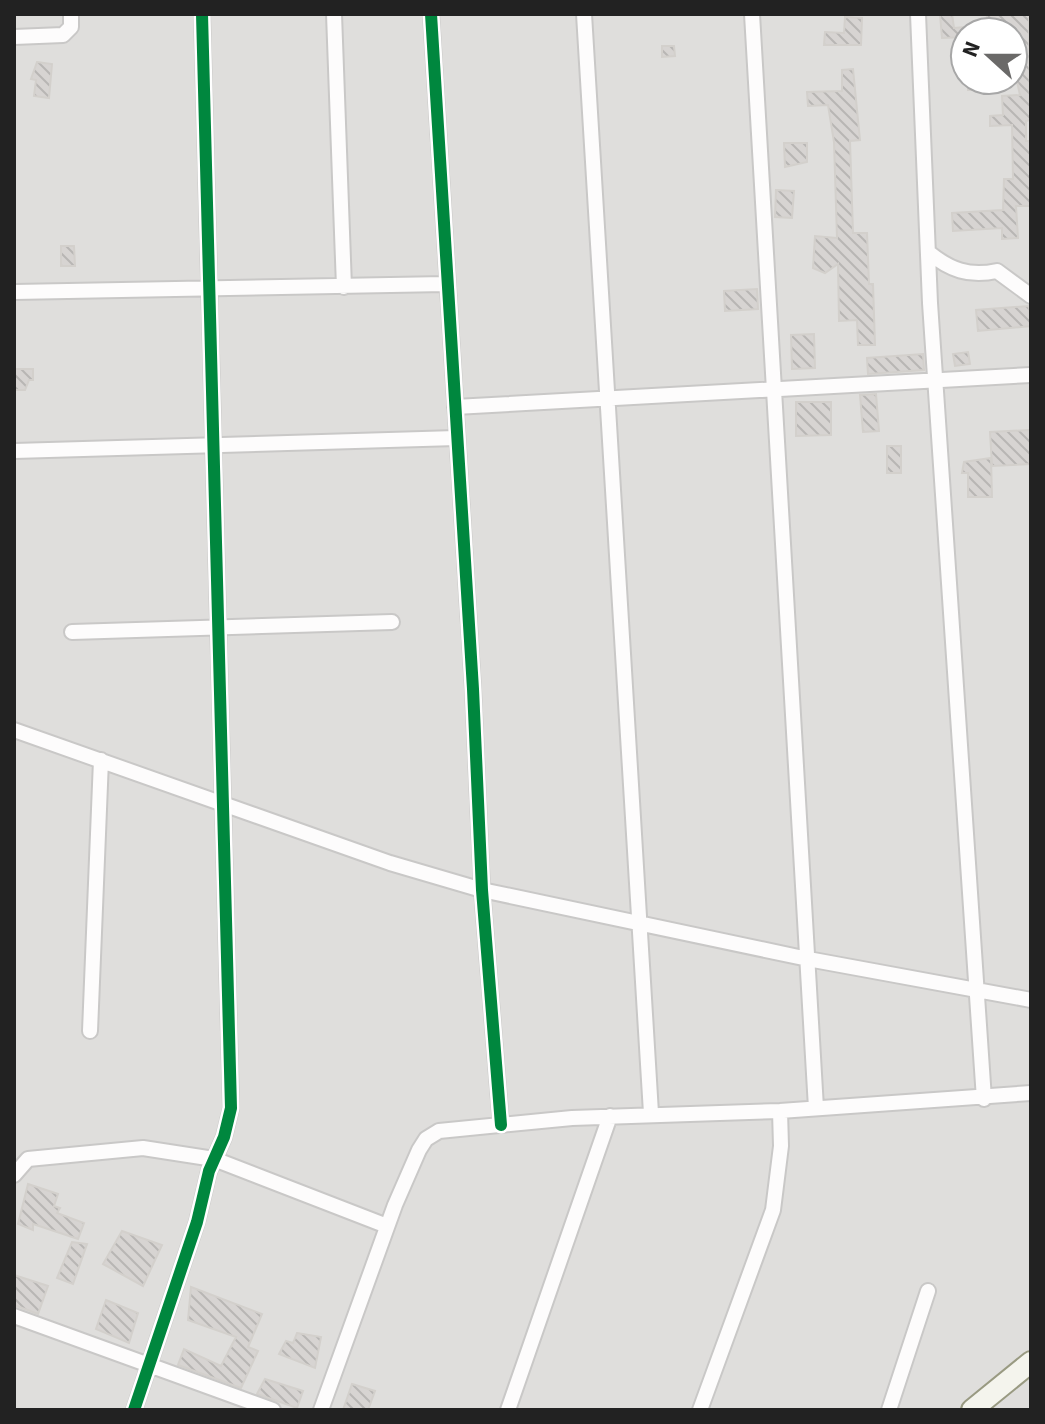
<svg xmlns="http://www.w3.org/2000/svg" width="1045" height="1424" font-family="'Source Sans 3',sans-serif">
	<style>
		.residential { fill: #dfdedc; fill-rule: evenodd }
		.building { fill: url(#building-back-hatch); stroke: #d3d0cc; stroke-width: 2 }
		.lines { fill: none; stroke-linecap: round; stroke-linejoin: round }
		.street-casing { stroke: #c9c8c7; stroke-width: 18 }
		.secondary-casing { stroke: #999a82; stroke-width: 24 }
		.street { stroke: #fdfcfc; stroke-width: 14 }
		.secondary { stroke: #f4f4ed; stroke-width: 20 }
		.cycleway-casing { stroke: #fff; stroke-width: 17 }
		.cycleway { stroke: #00873e; stroke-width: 12 }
	</style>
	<defs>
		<pattern id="building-back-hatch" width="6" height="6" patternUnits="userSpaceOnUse" patternTransform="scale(2)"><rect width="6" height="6" fill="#d7d4d2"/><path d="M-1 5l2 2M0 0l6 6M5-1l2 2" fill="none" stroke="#b8b6b4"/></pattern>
	</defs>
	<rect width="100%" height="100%" fill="#f0eeeb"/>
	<!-- residential -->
	<path class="residential" d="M14,14h1017v1396h-1017zM965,32h48v48h-48z"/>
	<!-- building -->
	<path class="building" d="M940,14h12l2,14 11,-1v10l-23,1z
		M987,14h42l1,106 -4,1v20h5v65h-15l2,32 -16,1v-11l-49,3 -1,-18 51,-3 1,-31h9l-1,-54 -22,1v-10l13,-1 -1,-19 18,-1 -7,-31v-32l-27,-1z
		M845,17l17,1 -1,27h-37l1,-13 19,1z
		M662,46h12l1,10 -13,1z
		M37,62l15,2 -3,34 -15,-2 2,-16 -5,-1z
		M853,69l7,71 -10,1 3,92h14l2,51h4l2,61h-17l-1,-25 -18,1 -1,-57 -13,9 -12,-5 2,-32 22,2 -3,-96 -6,-37 -20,1 -1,-14 35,-1v-21z
		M968,80h22v10h-22z
		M784,143h23v19l-22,5z
		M776,190l18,1 -2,27 -17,-1z
		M61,246h13l1,20h-14z
		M757,289l1,20 -33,2 -1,-20z
		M1029,306l2,20 -53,5 -2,-21z
		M814,334l1,34 -23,1 -1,-34z
		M968,352l2,12 -15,2 -2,-12z
		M923,354l1,16 -56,4 -1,-16z
		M14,369h19v11h-4l-4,10h-11z
		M876,394l3,37 -16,1 -3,-37z
		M796,402h35v33l-35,1z
		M1030,430l1,34 -39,2 -2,-34z
		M887,446h14v27h-14z
		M991,458l1,39h-24v-24h-6l2,-11z
		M28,1184l30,10 -4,12 6,2 -3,5 27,10 -6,16 -45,-15v6l-15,-6z
		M122,1231l40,14 -19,41 -40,-22z
		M72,1242l15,2 -14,40 -16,-6z
		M14,1275l34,11 -10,28 -24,-9z
		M191,1287l71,27 -14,33 10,4 -17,37 -63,-23 6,-16 37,17 15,-29 -48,-17z
		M106,1300l32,13 -9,30 -33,-14z
		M297,1333l24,4 -6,31 -36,-14 7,-13 7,2z
		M265,1379l38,12 -6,17 -40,-14z
		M352,1384l23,7 -7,19h-25z"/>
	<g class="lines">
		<!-- street casing -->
		<g class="street-casing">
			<path id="street" d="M334,14l10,273
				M431,14l42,675 9,201 19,235
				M584,14l67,1099
				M752,14l64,1094
				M918,14l12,289 54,796
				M14,37l49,-2 8,-8v-13
				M928,252c22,18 41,25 69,19l34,25
				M14,292l431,-8
				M455,407l576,-32
				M14,451l442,-13
				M72,632l320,-10
				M14,730l376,133 92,27 326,69 223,41
				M90,1031l11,-271
				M14,1175l14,-16 115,-11 71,11 173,67
				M14,1316l259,94
				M134,1410l63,-188 12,-51 15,-34 7,-29 -29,-1094
				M321,1410l74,-205 24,-55 7,-11 13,-8 133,-13 208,-7 251,-18
				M508,1410l102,-294
				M700,1410l73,-200 8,-64 -1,-35
				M889,1410l39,-119"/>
		</g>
		<!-- secondary casing -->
		<g class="secondary-casing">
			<path id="secondary" d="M972,1410l59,-48"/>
		</g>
		<!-- street -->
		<use href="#street" class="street"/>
		<!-- secondary -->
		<use href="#secondary" class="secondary"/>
		<!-- cycleway casing -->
		<g class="cycleway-casing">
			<path id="cycleway" d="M431,14l42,675 9,201 19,235
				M134,1410l63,-188 12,-51 15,-34 7,-29 -29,-1094"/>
		</g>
		<!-- cycleway -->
		<use href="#cycleway" class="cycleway"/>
	</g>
	<!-- border -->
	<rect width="1045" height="1424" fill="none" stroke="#222222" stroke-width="32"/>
	<!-- north arrow -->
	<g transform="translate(989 56) rotate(291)"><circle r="38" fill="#ffffff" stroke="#a7a7a7" stroke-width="2"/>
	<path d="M0-6L14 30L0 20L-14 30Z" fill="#6a6968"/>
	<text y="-12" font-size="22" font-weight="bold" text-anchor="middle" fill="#222222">N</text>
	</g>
</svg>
